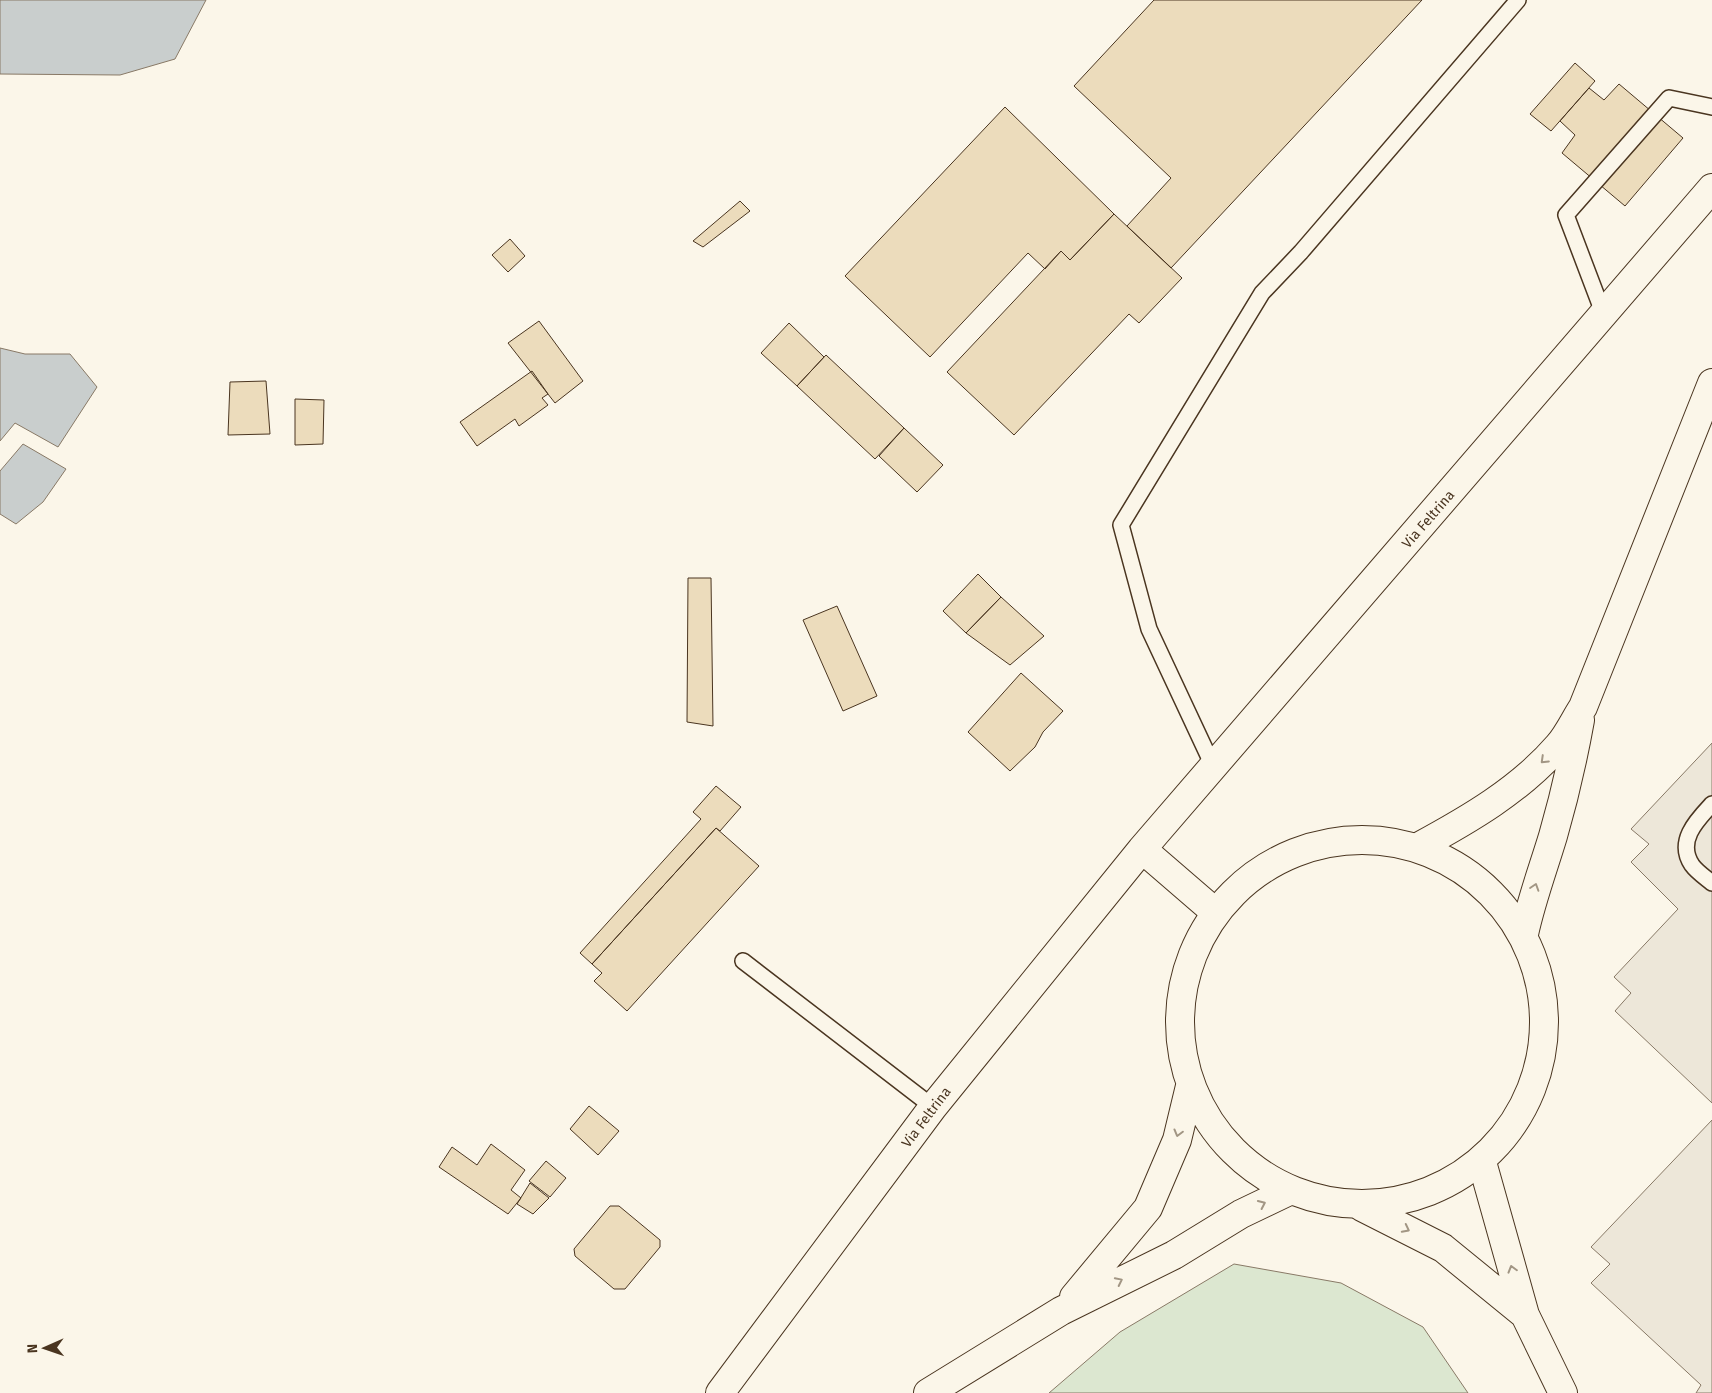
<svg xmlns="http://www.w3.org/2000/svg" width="1712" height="1393" font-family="'Fira Sans',sans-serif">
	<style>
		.green { fill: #dce7d0; stroke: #887966 }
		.parking { fill: #ede7d9; stroke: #887966 }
		.water { fill: #c9cecd; stroke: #887966 }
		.building { fill: #ecdcbc; stroke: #4a3520 }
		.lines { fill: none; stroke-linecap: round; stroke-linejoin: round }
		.service-casing { stroke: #4a3520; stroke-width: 18 }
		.minor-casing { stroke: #4a3520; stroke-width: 30 }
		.primary-casing { stroke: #4a3520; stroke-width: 30 }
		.service { stroke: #fbf6e9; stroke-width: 15 }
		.minor { stroke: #fbf6e9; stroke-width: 28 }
		.primary { stroke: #fbf6e9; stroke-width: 28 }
		.oneway { stroke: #a29684 }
		.labels { text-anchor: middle; stroke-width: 4; stroke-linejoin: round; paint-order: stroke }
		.street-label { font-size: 14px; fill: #4a3520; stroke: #fbf6e9 }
	</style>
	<rect width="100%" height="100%" fill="#fbf6e9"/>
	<!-- green -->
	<path class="green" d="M1234,1264l107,19 82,44 45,66h-419l71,-61z"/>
	<!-- parking -->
	<path class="parking" d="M1712,743v360l-97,-92 16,-18 -17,-16 64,-68 -47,-47 18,-18 -18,-15z
		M1712,1120v273h-16l5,-8 -110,-102 19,-19 -19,-17z"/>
	<!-- water -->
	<path class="water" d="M0,0h206l-31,59 -55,16 -120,-1z
		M0,348l25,6h45l27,33 -39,60 -43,-24 -15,18z
		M23,444l43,25 -23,33 -27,22 -16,-10v-43z"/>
	<!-- building -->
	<path class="building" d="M1154,0h268l-251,268 -44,-42 44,-48 -97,-92z
		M1575,63l20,18 -44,50 -21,-17z
		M1619,84l64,54 -58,68 -63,-53 13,-18 -15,-14 29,-33 15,12z
		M1005,107l109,107 -44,46 -9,-9 -16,18 -17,-16 -98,104 -85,-81z
		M740,201l10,10 -47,36 -10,-6z
		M1114,214l68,64 -43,45 -10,-9 -115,121 -67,-63 114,-121 9,9z
		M510,239l15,17 -17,16 -16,-17z
		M539,321l44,60 -28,22 -47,-60z
		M789,323l35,34 -27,29 -36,-33z
		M826,355l78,73 -29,31 -78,-73z
		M532,371l16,23 -6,4 6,7 -29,21 -4,-7 -38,27 -17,-24z
		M266,381l4,53 -42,1 2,-53z
		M295,399l29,1 -1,44 -28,1z
		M904,428l39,37 -26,27 -38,-36z
		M978,574l23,23 -35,36 -23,-22z
		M688,578h23l2,148 -26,-4z
		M1001,597l43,39 -34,29 -44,-32z
		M837,606l40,90 -34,15 -40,-91z
		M1021,673l42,38 -20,21 -8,15 -25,24 -42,-39z
		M716,786l25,21 -21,24 -4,-3 -124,136 -12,-11 121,-134 -8,-7z
		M716,828l43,38 -132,145 -33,-30 8,-8 -10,-9z
		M589,1106l30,25 -21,24 -28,-26z
		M491,1144l34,26 -14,20 10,8 -13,16 -69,-47 13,-20 25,18z
		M546,1161l20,17 -16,19 -21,-16z
		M530,1183l19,15 -16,16 -16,-10z
		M610,1206h9l41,34v7l-35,42h-11l-39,-33 -1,-7z"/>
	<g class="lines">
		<!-- service casing -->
		<g class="service-casing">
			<path id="service" d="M1604,315l-38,-100 103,-117 43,9
				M1214,768l-65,-139 -28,-104 141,-232 39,-41 217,-252
				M1712,804c-15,16 -36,37 -20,61 5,7 14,13 20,18
				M743,961l190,146"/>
		</g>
		<!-- minor casing -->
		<g class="minor-casing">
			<path id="minor" d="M1142,849l73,63
				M1482,1162l43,153 38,78
				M1362,1207l81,41 82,67
				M720,1393l213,-286 209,-258 570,-661"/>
		</g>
		<!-- primary casing -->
		<g class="primary-casing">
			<path id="primary" d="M1180 1022a182 182 0 1 1 364 0a182 182 0 1 1-364 0Z
				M1418,847c50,-27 102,-57 140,-101 10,-11 17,-27 25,-39l129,-324
				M1524,934c7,-33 19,-65 29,-98 11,-38 20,-77 27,-116
				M1074,1297l74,-89 29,-68 13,-54
				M928,1393l133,-82 113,-56 67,-41 48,-23"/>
		</g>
		<!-- service -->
		<use href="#service" class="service"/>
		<!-- minor -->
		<use href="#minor" class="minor"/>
		<!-- primary -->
		<use href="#primary" class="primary"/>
	</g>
	<!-- one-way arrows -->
	<defs><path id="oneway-chevron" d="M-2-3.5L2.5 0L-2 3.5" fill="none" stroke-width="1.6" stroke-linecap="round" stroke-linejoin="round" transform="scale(1.25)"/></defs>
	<g class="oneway">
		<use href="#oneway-chevron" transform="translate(1544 760) rotate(136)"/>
		<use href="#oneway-chevron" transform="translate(1535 887) rotate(-72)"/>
		<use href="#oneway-chevron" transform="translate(1178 1133) rotate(105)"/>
		<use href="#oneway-chevron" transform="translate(1262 1204) rotate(-25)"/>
		<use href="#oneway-chevron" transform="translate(1406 1229) rotate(27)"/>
		<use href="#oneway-chevron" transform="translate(1512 1269) rotate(-106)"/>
		<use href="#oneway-chevron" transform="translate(1119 1281) rotate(-26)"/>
	</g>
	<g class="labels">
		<!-- street labels -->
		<g class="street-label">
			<text transform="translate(1428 519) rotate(-49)" y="5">Via Feltrina</text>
			<text transform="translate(926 1117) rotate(-53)" y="5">Via Feltrina</text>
		</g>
	</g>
	<!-- north arrow -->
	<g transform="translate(45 1348) rotate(268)" stroke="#fbf6e9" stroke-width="4" paint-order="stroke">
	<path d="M0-4L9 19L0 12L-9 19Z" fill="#4a3520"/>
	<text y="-8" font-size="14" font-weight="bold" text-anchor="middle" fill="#4a3520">N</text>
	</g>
</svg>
